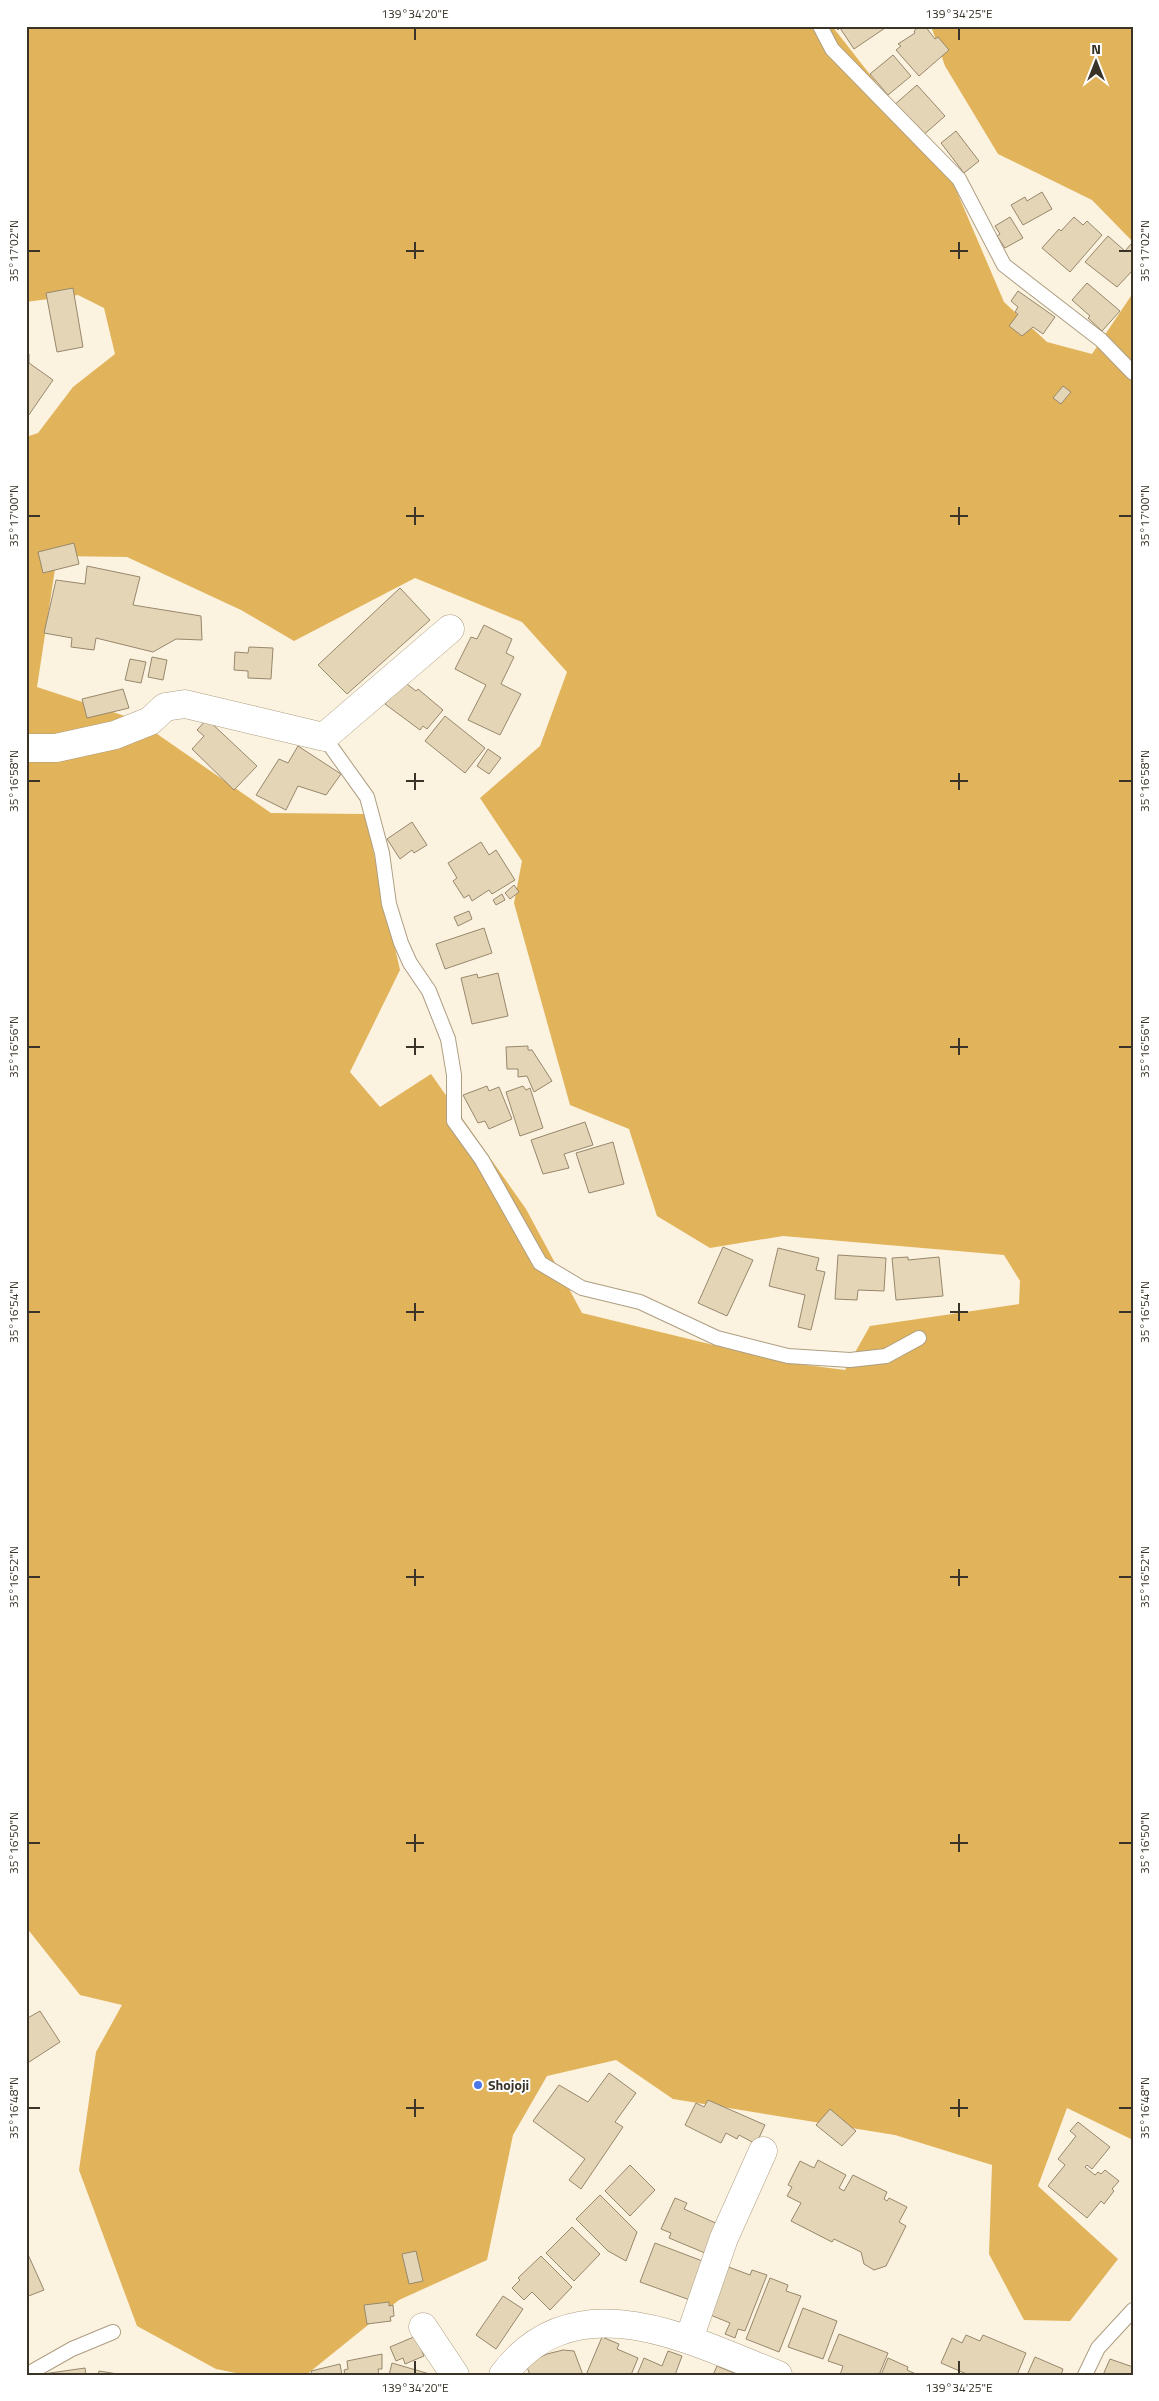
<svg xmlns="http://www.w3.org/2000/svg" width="1159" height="2401" font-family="'Titillium Web',sans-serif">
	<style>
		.forest { fill: #e1b45b; fill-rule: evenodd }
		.building { fill: #e5d5b7; stroke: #97886c }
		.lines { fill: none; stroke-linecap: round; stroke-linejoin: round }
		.lane-casing { stroke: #ae9e81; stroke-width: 16 }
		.street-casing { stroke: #ae9e81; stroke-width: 29 }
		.lane { stroke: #fff; stroke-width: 14 }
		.street { stroke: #fff; stroke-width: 28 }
		.ticks { fill: none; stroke: #3a3428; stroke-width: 2 }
		.poi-dot { fill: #4b76e9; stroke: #fff; stroke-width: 2 }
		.labels { text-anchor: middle; stroke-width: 4; stroke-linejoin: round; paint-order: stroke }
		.poi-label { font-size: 14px; font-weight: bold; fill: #3a3428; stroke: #fff; text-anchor: start }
		.neatline { fill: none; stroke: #3a3428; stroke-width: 2 }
		.ticks-label { font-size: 12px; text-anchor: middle; fill: #3a3428 }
	</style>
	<rect width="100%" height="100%" fill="#fcf2e0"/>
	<!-- forest -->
	<path class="forest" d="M26,26h806l119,152 53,124 43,40 45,12 41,-61v1847l-66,-32 -29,78 80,73 -48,62 -46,-1 -35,-66 3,-89 -97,-30 -222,-36 -57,-39 -69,16 -34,59 -26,125 -88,40 -93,75h-60l-30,-6 -79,-43 -58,-156 17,-118 26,-47 -42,-10 -54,-68v-1490l12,-4 35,-46 42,-33 -11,-46 -26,-13 -52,7zM57,556l70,1 114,53 53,31 121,-63 107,44 45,50 -27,74 -60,52 42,63 -8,42 56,202 59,24 28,87 53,32 73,-12 221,19 16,26 -1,23 -149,22 -25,44 -62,-8 -201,-49 -56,-104 -95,-135 -51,33 -30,-35 50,-102 -35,-156 -94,-1 -134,-93 -100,-33z
		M931,26h202v216l-41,-42 -94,-46 -53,-88z"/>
	<!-- building -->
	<path class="building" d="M835,26h53l-34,23 -14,-21 -2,2z
		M920,26h5l10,13 3,-2 11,13 -30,26 -23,-26 5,-4 -3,-2 17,-11 -1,-2z
		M893,55l18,21 -23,19 -18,-21z
		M917,85l28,31 -24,21 -28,-31z
		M956,131l23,30 -15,12 -23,-30z
		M1042,192l10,17 -29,16 -12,-20 14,-8 2,4z
		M1010,217l13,21 -18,10 -8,-12 3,-2 -5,-8z
		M1074,217l9,8 4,-4 15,14 -32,37 -28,-24 17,-19 2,2z
		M1108,236l17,15 6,-7 2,2v24l-16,17 -32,-25z
		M1087,283l33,28 -18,20 -14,-13 2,-2 -18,-16z
		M73,288l10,59 -26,5 -11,-59z
		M1018,291l37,26 -12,17 -10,-7 -11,9 -13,-10 9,-12 -3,-2 3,-5 -7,-6z
		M29,354v9l24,17 -27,39v-64z
		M1063,386l8,6 -10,12 -8,-6z
		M74,543l5,21 -36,9 -5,-21z
		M87,566l53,11 -7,28 68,11 1,24 -26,-1 -23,13 -57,-14 -2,12 -23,-3 1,-9 -28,-5 12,-53 29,4z
		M400,588l30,32 -83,74 -29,-29z
		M484,625l28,14 -6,14 8,4 -13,27 20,10 -21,41 -32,-15 18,-35 -31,-16 16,-32 6,2z
		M249,647l24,1 -2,31 -23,-1v-7l-14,-1 1,-18 13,1z
		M152,657l15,3 -4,20 -15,-3z
		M130,659l16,3 -5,21 -16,-3z
		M403,681l13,10 2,-2 25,21 -16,19 -4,-3 -3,4 -35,-26z
		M123,689l6,19 -42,10 -5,-19z
		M445,716l40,32 -20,25 -40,-32z
		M207,719l50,47 -23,24 -42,-41 12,-13 -7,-6z
		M298,746l43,28 -15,21 -28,-9 -12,24 -30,-15 23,-36 9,4z
		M488,749l13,9 -12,16 -12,-8z
		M412,822l15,23 -13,8 -2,-3 -12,9 -13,-20z
		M481,842l8,13 7,-5 19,30 -23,14 -3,-4 -17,11 -3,-6 -5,3 -11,-17 4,-3 -9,-15z
		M514,885l5,7 -9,7 -5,-6z
		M502,894l3,6 -9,5 -3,-5z
		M469,911l3,8 -14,7 -4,-9z
		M484,928l8,25 -47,16 -9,-25z
		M498,973l10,43 -36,8 -11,-46 16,-4 1,4z
		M528,1046v4h4l20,31 -18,11 -7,-16 -9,1v-8h-11l-1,-22z
		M487,1086l2,5 10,-4 13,32 -23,10 -4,-8 -7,2 -15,-28z
		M523,1086l3,4 4,-2 13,40 -23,8 -14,-44z
		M585,1122l8,23 -29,9 5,14 -26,6 -12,-34z
		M613,1142l11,42 -35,9 -13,-40z
		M723,1247l30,13 -26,56 -29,-13z
		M778,1248l41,10 -3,12 9,2 -14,58 -13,-3 7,-32 -36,-9z
		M838,1255l48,3 -2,33 -26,-1 -1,10 -22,-1z
		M908,1257v3l31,-3 4,39 -47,4 -4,-42z
		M40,2011l20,31 -34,22v-45z
		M609,2073l27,20 -21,29 8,5 -42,62 -12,-9 16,-21 -52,-38 26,-36 29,17z
		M708,2100l57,25 -9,19 -17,-9 -2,4 -11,-6 -5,10 -36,-18 11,-22 8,4z
		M830,2109l26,22 -14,15 -26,-21z
		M1078,2122l32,25 -18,22 -5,-4 -2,2 10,8 3,-3 3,2 4,-4 14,11 -7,8 2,2 -10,13 -3,-3 -14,17 -39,-32 17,-21 -7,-6 18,-23 -6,-5z
		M818,2160l28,15 -7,13 5,3 9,-16 34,17 -3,7 3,2 2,-3 18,9 -8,15 7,4 -20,40 -12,4 -10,-6 -3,-12 -27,-13 -2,3 -41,-21 10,-18 -14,-7 5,-9 -4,-2 12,-24 14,7z
		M630,2165l25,25 -25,26 -25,-25z
		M600,2195l37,37 -11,29 -18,-10 -32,-32z
		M675,2198l12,5 -3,6 34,15 -13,29 -36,-15 2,-5 -10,-4z
		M572,2227l28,27 -26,27 -28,-28z
		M655,2243l50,19 -15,38 -50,-18z
		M26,2250l18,40 -18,7z
		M416,2251l7,30 -14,3 -7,-30z
		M541,2256l31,31 -22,23 -18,-18 -8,8 -12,-12 8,-8 -2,-2z
		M726,2266l24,9 2,-5 15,5 -22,56 -7,-2 -3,9 -10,-4 5,-11 -22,-9z
		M770,2278l18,7 -2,6 15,5 -22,56 -33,-13z
		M503,2296l20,13 -27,40 -20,-14z
		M389,2302v4l4,-1 1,11 -4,1 1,4 -24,3 -3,-19z
		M803,2308l34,13 -14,38 -35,-12z
		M839,2334l49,19 -9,22h-39l3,-9 -15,-5z
		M966,2335l14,6 3,-6 43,18 -9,22h-48l-28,-12 11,-25 10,5z
		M416,2336l8,20 -19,8 -2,-6 -7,3 -6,-14z
		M602,2337l17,7 -2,5 21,9 -7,17h-45z
		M563,2350l11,1 9,24h-53l-3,-8 7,-7 13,-6z
		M668,2351l14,5 -7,19h-38l7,-17 18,8z
		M382,2354v15h-4l1,6h-34l-1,-5 4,-1 -1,-8z
		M1035,2357l28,12 -2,6h-34z
		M888,2358l20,9 -1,3 11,5h-37z
		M1110,2359l23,8v8h-30z
		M392,2363l41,12h-44z
		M340,2364l2,11h-30l-1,-4z
		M717,2366l22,9h-26z
		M85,2368l1,7h-43v-1z
		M99,2371l25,4h-26z"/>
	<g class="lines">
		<!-- lane casing -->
		<g class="lane-casing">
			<path id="lane" d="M820,26l12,23 127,130 45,86 97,75 32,33
				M324,737l43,60 15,56 7,51 12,39 9,20 19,28 19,48 6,36v46l28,39 58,103 42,25 58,14 77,36 71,18 62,4 36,-4 33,-18
				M26,2375l46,-26 41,-17
				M1085,2375l13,-27 35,-38"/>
		</g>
		<!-- street casing -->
		<g class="street-casing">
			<path id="street" d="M26,748h30l59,-13 35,-14 15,-14 20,-3 139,33 126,-108
				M423,2327l32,48
				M689,2339l35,-101 39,-87
				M503,2375c72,-96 187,-35 275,0"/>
		</g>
		<!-- lane -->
		<use href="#lane" class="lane"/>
		<!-- street -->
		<use href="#street" class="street"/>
	</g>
	<!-- ticks -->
	<path class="ticks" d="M415,28v12M959,28v12M415,242v17M959,242v17M28,251h12M406,251h18M950,251h18M1119,251h13M415,507v18M959,507v18M28,516h12M406,516h18M950,516h18M1119,516h13M415,773v17M959,773v17M28,781h12M406,781h18M950,781h18M1119,781h13M415,1038v17M959,1038v17M28,1047h12M406,1047h18M950,1047h18M1119,1047h13M415,1303v18M959,1303v18M28,1312h12M406,1312h18M950,1312h18M1119,1312h13M415,1569v17M959,1569v17M28,1577h12M406,1577h18M950,1577h18M1119,1577h13M415,1834v18M959,1834v18M28,1843h12M406,1843h18M950,1843h18M1119,1843h13M415,2099v18M959,2099v18M28,2108h12M406,2108h18M950,2108h18M1119,2108h13M415,2361v13M959,2361v13"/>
	<!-- markers -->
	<circle class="poi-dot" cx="478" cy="2085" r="5"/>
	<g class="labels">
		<!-- poi labels -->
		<g class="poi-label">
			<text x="488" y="2090">Shojoji</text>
		</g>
	</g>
	<!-- border -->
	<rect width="1159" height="2401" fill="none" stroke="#ffffff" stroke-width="55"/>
	<!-- north arrow -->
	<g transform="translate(1096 62)" stroke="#ffffff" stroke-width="4" paint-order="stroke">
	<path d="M0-4L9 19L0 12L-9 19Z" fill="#3a3428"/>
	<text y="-8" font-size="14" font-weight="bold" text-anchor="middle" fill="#3a3428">N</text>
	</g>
	<rect x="28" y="28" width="1104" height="2346" class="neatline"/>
	<g class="ticks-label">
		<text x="415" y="18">139°34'20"E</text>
		<text x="959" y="18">139°34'25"E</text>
		<text transform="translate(14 251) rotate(-90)" y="4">35°17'02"N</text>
		<text transform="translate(1145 251) rotate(-90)" y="4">35°17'02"N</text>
		<text transform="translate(14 516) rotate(-90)" y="4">35°17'00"N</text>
		<text transform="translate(1145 516) rotate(-90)" y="4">35°17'00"N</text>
		<text transform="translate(14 781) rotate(-90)" y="4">35°16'58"N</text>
		<text transform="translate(1145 781) rotate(-90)" y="4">35°16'58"N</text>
		<text transform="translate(14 1047) rotate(-90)" y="4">35°16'56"N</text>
		<text transform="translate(1145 1047) rotate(-90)" y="4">35°16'56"N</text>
		<text transform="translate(14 1312) rotate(-90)" y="4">35°16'54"N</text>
		<text transform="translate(1145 1312) rotate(-90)" y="4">35°16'54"N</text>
		<text transform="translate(14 1577) rotate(-90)" y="4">35°16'52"N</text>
		<text transform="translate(1145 1577) rotate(-90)" y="4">35°16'52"N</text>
		<text transform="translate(14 1843) rotate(-90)" y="4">35°16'50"N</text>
		<text transform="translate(1145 1843) rotate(-90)" y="4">35°16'50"N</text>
		<text transform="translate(14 2108) rotate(-90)" y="4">35°16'48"N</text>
		<text transform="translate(1145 2108) rotate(-90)" y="4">35°16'48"N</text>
		<text x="415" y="2392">139°34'20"E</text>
		<text x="959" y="2392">139°34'25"E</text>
	</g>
</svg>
